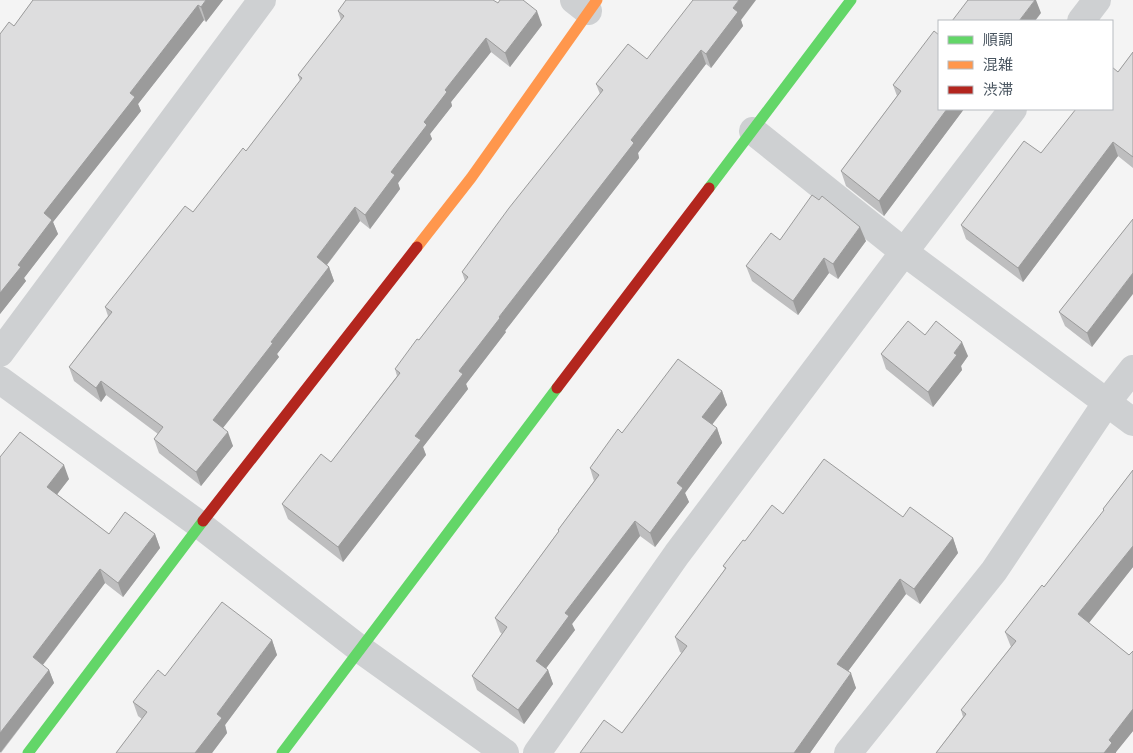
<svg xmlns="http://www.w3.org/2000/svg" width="1133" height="753" font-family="'Noto Sans','Noto Sans JP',sans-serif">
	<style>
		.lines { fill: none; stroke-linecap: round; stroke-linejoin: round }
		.street { stroke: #ced0d2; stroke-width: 28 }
		.fast { stroke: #63d668; stroke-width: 11 }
		.slow { stroke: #ff974d; stroke-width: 11 }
		.jam { stroke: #b3261e; stroke-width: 11 }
		.wall { fill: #bebebf }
		.shaded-wall { fill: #9b9b9b }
		.building { fill: #ddddde; stroke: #9b9b9b }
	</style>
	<rect width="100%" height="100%" fill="#f4f4f4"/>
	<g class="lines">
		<!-- street -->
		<path class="street" d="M574,0l14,11
			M1081,21l16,-21
			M753,131l151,121 229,170
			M0,353l262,-353
			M0,380l200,145 160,124 145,104
			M537,753l140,-199 227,-302 109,-143
			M848,753l146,-182 113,-169 26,-33"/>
		<!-- fast -->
		<path class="fast" d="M709,188l142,-188
			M28,753l175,-232
			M282,753l275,-365"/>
		<!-- slow -->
		<path class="slow" d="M417,247l54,-69 126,-178"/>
		<!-- jam -->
		<path class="jam" d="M557,388l152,-200
			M203,521l214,-274"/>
	</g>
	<!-- wall -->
	<path class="wall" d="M33,0h190l-17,22 -2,-2 -66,84 3,7 -88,111 5,12 -34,44 2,3 -26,33 14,-288z
		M498,3l44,22 -32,42 -19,-15 -40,50 1,4 -22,28 2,5 -34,44 2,6 -30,40 -10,-8 -33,44 2,2 5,14 -57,73 2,3 -56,71 10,18 -32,40 -42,-33 -5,-14 4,-5 -52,-39 -5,7 -27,-21 -5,-14 39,-51 -3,-9 88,-95 53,-61 54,-70 -2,-6 43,-55 -3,-9z
		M741,20l2,6 -32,42 -5,-4 -68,89 1,5 -134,173 1,1 -40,52 2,5 -45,58 3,8 -83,107 -55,-43 -6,-15 49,-42 66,-86 -2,-7 24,-29 46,-59 -3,-9 138,-178 -4,-10 51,-25z
		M1133,52v116l-15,-12 -95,126 -57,-43 -5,-14 80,-72 77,-81z
		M893,85l46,24h25l-80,107 -38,-30 -5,-15 56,-75z
		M1133,219l-41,128 -27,-21 -6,-14z
		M780,240l86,1 -28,38 -9,-6 -31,42 -46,-34 -6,-15z
		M925,335l43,21 -7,10 1,4 -29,37 -47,-38 -5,-15z
		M722,391l5,14 -15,20 5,3 5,15 -37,50 4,9 -34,45 -15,-11 -68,88 3,6 -29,38 2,2 5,14 -29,40 -47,-34 -5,-14 30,-42 -2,-2 -5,-14 63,-86v-2l36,-49 -4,-13 32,-35z
		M0,457l69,22 -12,15 52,40h46l5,14 -37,49 -18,-14 -62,82 6,5 5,13 -53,70z
		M1133,470v97l-44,56 40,32 4,-4v80l-17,21v1h-180l27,-36 -2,-7 50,-63 -6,-15 39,-45 60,-76 -1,-2z
		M783,514l120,3 50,21 5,15 -38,51 -14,-10 -58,77 8,17 -46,65h-230l42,-20 60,-80 -2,-1 -5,-15 50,-68 -2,-3 22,-25z
		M272,640l5,15 -52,70 2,8 -15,20h-96l26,-34 -4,-3 -5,-14 32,-26z"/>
	<!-- shaded-wall -->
	<path class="shaded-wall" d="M206,0h17l-17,22 -5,-15z
		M739,0h17l-15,20 2,6 -32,42 -5,-14 27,-46z
		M1035,0h1l5,13 -6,8h-16z
		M198,5l6,15 -66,84 3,7 -88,111 5,12 -34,44 2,3 -26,33v-21l18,-28 26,-52 86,-120z
		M537,11l5,14 -32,42 -5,-14z
		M486,38l5,14 -40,50 1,4 -22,28 2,5 -34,44 2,6 -30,40 -5,-14 26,-43 54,-82z
		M701,50l5,14 -68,89 1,5 -134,173 1,1 -40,52 2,5 -45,58 3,8 -83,107 -5,-15 121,-176 172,-231z
		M947,109h17l-80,107 -5,-15z
		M1113,142l5,14 -95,126 -5,-14z
		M355,207l5,14 -38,50 -5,-14z
		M860,227l6,14 -28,38 -5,-15z
		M824,258l5,15 -31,42 -5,-14z
		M329,267l5,14 -57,73 2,3 -61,77 -5,-14 58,-78z
		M1133,273v21l-41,53 -5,-14z
		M962,342l6,14 -7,10 1,4 -29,37 -5,-15 26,-39z
		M101,381l5,14 -5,7 -5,-14z
		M722,391l5,14 -20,26 -5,-14z
		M717,428l5,15 -37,50 4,9 -34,45 -5,-14 27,-50z
		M228,432l5,14 -32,40 -5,-14z
		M64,465l5,14 -17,22 -5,-14z
		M635,521l5,15 -68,88 3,6 -34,45 -5,-14 29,-48z
		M155,534l5,14 -37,49 -5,-14z
		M953,538l5,15 -38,51 -6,-15z
		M1133,546v21l-49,62 -6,-15z
		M100,569l5,14 -67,88 -5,-14z
		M900,579l6,15 -63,84 -6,-14z
		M272,640l5,15 -52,70 2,8 -15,20h-17l22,-39z
		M49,670l5,13 -54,70v-20z
		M548,670l5,14 -29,40 -6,-14z
		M851,673l5,15 -46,65h-16z
		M1133,709v22l-17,21v1h-12l5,-13z"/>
	<!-- building -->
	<path class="building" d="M33,0h173l-5,7 -3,-2 -68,88 5,4 -91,116 8,7 -34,45 3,2 -21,26v-259l9,-12 5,4z
		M346,0h147l5,3 2,-3h23l14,11 -32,42 -19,-15 -41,52 2,2 -23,30 3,3 -36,47 4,3 -30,40 -10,-8 -38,50 12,10 -58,75 2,1 -60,77 15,12 -32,40 -42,-33 9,-12 -62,-46 -5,7 -27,-21 43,-55 -7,-5 80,-101 8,6 50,-64 3,3 56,-73 -4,-3 46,-59 -6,-5z
		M693,0h46l-6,8 5,4 -32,42 -5,-4 -70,90 3,3 -135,174 1,1 -41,53 4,3 -48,62 6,4 -83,107 -56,-43 39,-50 10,8 69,-89 -5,-4 22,-30 2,1 49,-63 -6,-5 47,-64 94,-118 -7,-6 32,-40 19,15z
		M968,0h67l-16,21h-67z
		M934,31l5,4v74h8l-68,92 -38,-30 60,-80 -8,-6z
		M1133,52v105l-20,-15 -95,126 -57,-43 63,-84 17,12 35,-44h36v-42l6,5z
		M812,195l7,5 3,-4 38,31 -27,37 -9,-6 -31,43 -47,-35 25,-33 9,7z
		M1133,219v54l-46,60 -28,-21z
		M908,321l17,14 11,-14 26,21 -8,11 3,2 -29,37 -47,-38z
		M678,359l44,32 -20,26 15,11 -40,55 6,5 -33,45 -15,-12 -70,92 4,3 -33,45 12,9 -30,40 -46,-34 35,-49 -12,-9 64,-87 -1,-1 41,-55 -9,-7 28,-39 4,4z
		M20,432l44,33 -17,22 62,47 16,-22 30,22 -37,49 -18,-14 -67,88 16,13 -49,63v-276z
		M824,459l79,58 7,-10 43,31 -39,51 -14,-10 -63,85 14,9 -57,80h-214l24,-33 18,13 65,-87 -12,-9 51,-69 -3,-2 20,-26 2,1 27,-36 11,9z
		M1133,470v76l-55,68 51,41 4,-4v58l-24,31 3,3 -8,10h-168l30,-39 -5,-4 55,-69 -11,-9 37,-47 2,2 60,-77 -1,-1z
		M222,602l50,38 -55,74 5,4 -27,35h-79l31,-41 -14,-10 25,-32 7,6z"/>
	<!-- legend -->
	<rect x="938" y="20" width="175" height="90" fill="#ffffff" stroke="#b7bbc0"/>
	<rect x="948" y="36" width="25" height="8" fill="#63d668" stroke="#b7bbc0"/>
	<text x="983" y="45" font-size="15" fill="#4a5661">順調</text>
	<rect x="948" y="61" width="25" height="8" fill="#ff974d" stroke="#b7bbc0"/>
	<text x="983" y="70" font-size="15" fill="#4a5661">混雑</text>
	<rect x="948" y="86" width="25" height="8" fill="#b3261e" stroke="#b7bbc0"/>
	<text x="983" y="95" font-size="15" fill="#4a5661">渋滞</text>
</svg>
